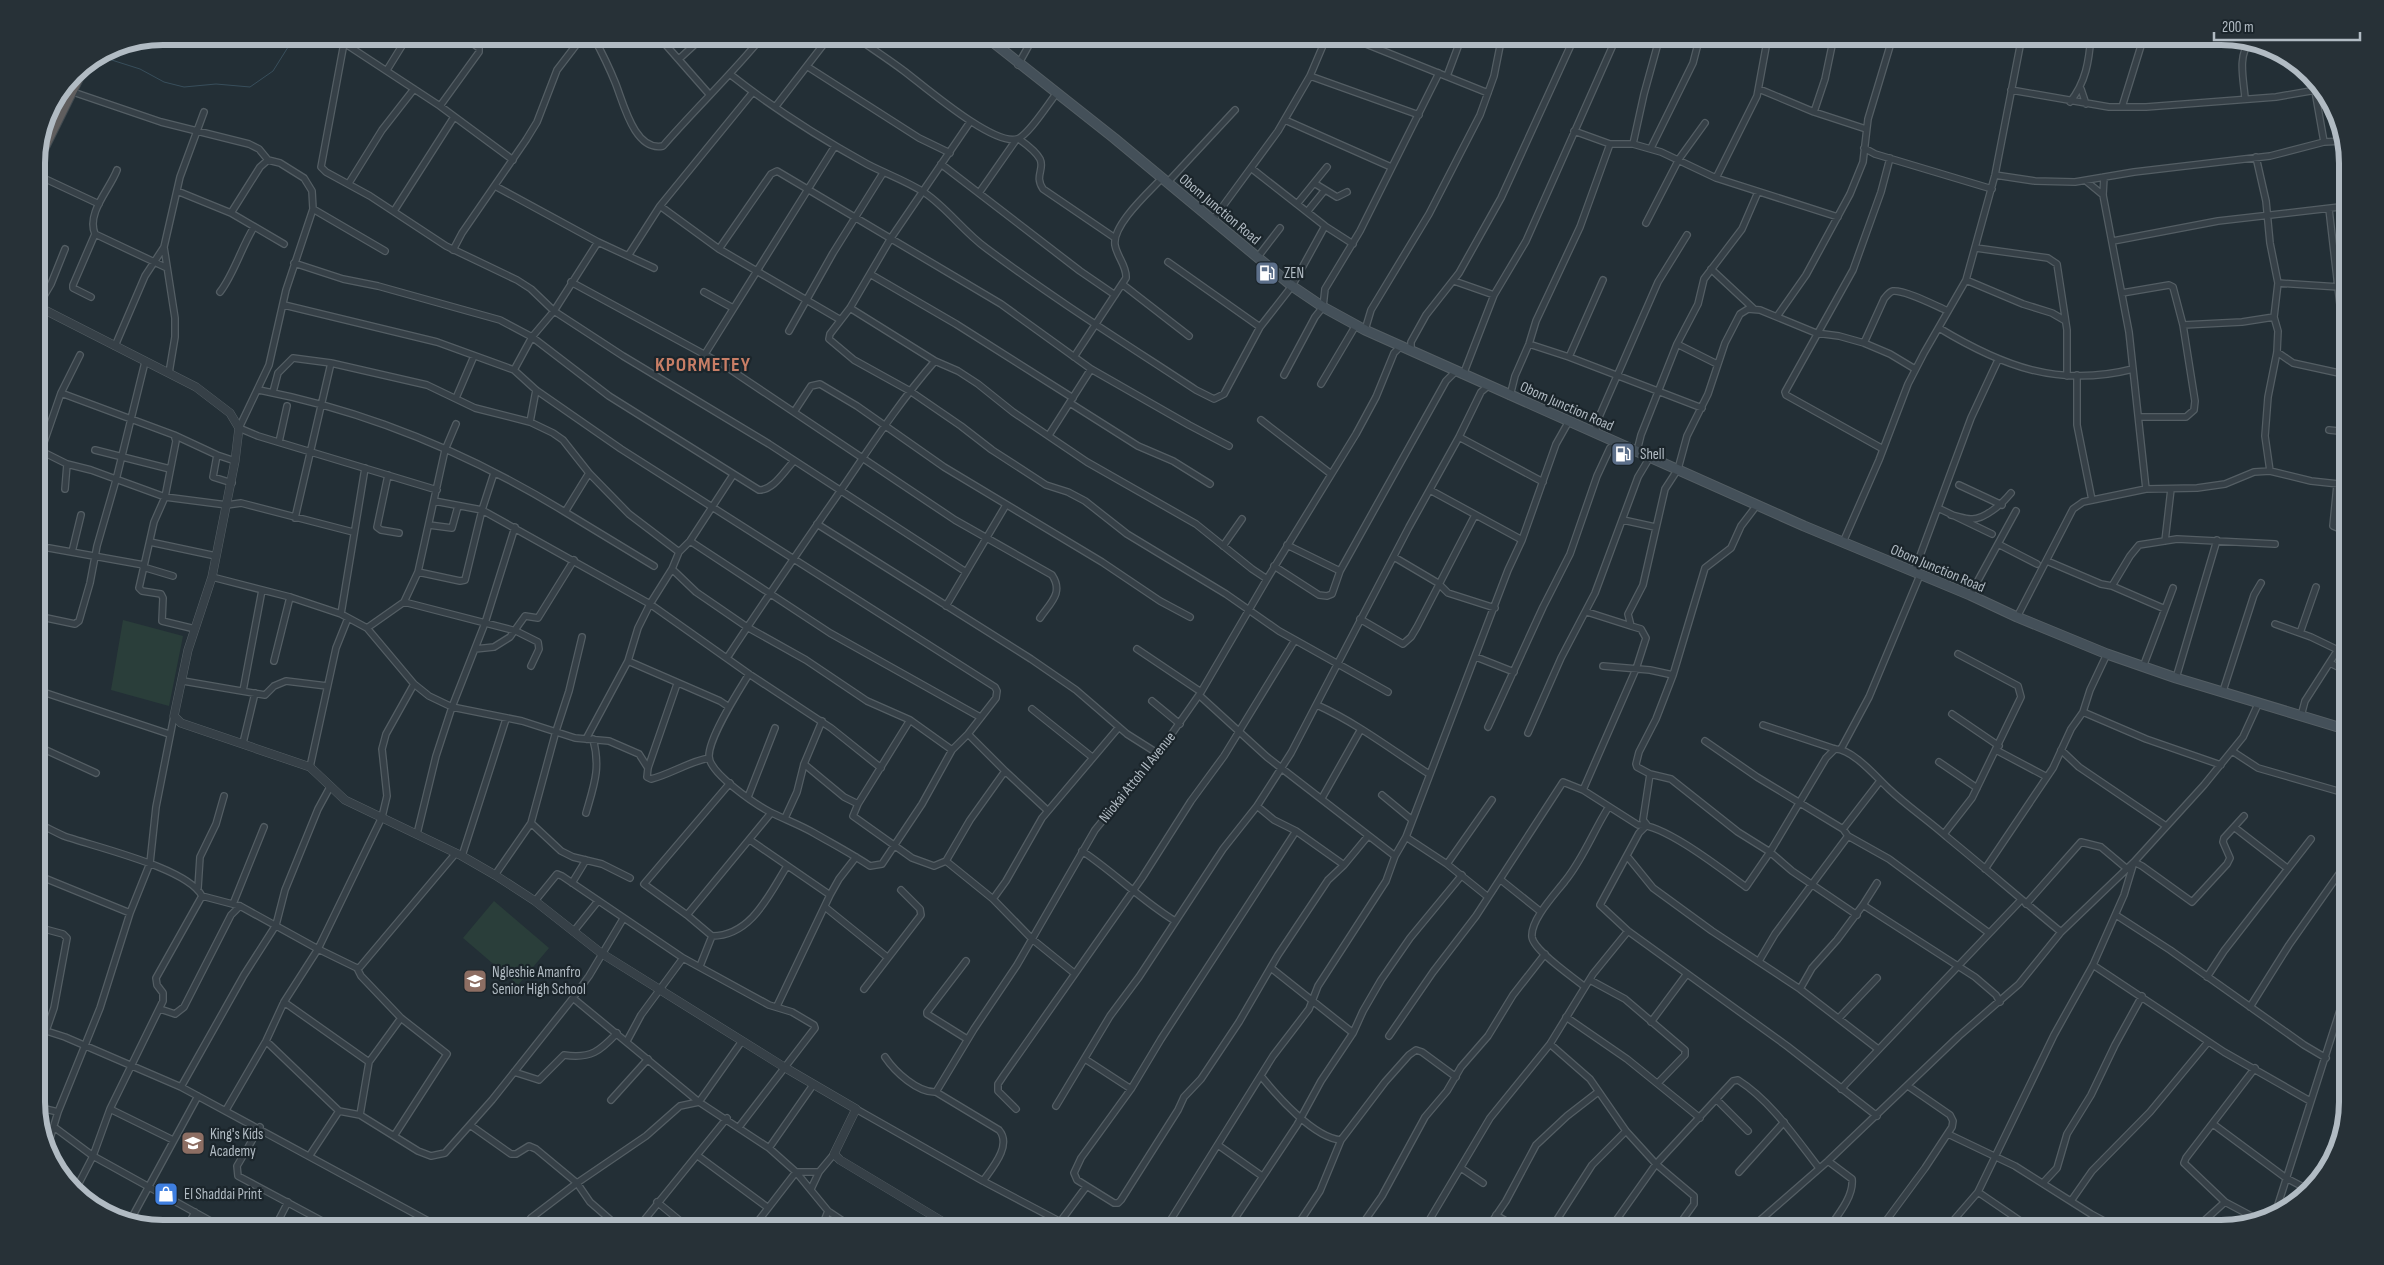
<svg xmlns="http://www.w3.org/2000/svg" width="2384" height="1265" font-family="'Sofia Sans Condensed',sans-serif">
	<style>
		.pitch { fill: #2a3e3a }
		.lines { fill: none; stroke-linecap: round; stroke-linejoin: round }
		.stream { stroke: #384e5b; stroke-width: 1 }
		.minor-casing { stroke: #545e64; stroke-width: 8 }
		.tertiary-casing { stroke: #545e64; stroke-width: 9 }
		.secondary-casing { stroke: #545e64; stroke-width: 11 }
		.trunk-casing { stroke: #414b51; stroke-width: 12 }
		.minor { stroke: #364047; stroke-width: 5.5 }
		.tertiary { stroke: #364047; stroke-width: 8 }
		.secondary { stroke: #445059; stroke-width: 9 }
		.trunk { stroke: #605e5e; stroke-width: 10 }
		.labels { text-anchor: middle; stroke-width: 4.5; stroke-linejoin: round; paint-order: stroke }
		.street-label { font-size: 15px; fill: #b1bbc3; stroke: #1b252b }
		.poi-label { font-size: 15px; fill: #b1bbc3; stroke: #1b252b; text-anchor: start }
		.district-label { font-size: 20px; font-weight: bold; letter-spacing: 1px; fill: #c87e66; stroke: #1b252b }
		.rim { fill: none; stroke: #b1bbc3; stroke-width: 6 }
	</style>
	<rect width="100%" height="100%" fill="#232f36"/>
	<!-- pitch -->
	<path class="pitch" d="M123,620l60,16 -14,70 -58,-16z
		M494,901l55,47 -31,37 -55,-47z"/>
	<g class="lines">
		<!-- stream -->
		<path class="stream" d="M99,56l41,13 24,13 20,5 32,-3 34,3 23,-16 22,-35"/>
		<!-- minor casing -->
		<g class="minor-casing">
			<path id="minor" d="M225,36l23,7 7,-1 5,-6
				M348,36l-4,7 -23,124 5,5 44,24 76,50 71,34 14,9 23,22 69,45 146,88 197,128
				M593,36c8,15 16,31 22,46 8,19 19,70 48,64 33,-38 69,-72 100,-110
				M658,36l51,58
				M854,36c17,12 34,23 50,35 20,15 89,75 113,68 11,-3 31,-35 39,-45
				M1346,36l142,57
				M344,43l96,63 73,54
				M524,43l4,-7
				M1380,49l4,-13
				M679,59l25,-23
				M1018,65l16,-29
				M808,67l111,71 31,15
				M387,70l21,-34
				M731,75c42,33 89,63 136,89 19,10 40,17 58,29 22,15 39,39 61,55 68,51 140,96 210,142l18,9 10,-5 36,-67 32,-41 33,-60
				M1310,76l109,39
				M1447,76l15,-40
				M1759,89l55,23 52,17
				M2081,89l5,15
				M2011,90l98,17h37l130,-10 46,-8
				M70,91l91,31 88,22 10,5 9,11
				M2315,91l9,51
				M2245,98c-1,-16 -8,-44 5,-55
				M2070,102c16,-20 19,-41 21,-66
				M440,106l39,-54v-4l-16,-12
				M776,106l54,-70
				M2122,107l22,-71
				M1814,112l11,-33 9,-43
				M1285,120l106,47
				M970,122l-79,116 -41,70 -20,26 -1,5 25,21 56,31 51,35 31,24 54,35 22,7 17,9 42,33 99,60 53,37 109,61
				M1574,131l36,13h23l28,8 55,26 122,39
				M1019,139c7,5 17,12 21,20 5,10 -6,17 3,30l72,49
				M1633,144l11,-50 16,-58
				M1651,148l42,-85 7,-27
				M1864,148l11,6 117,35
				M2256,157l10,44 4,42 8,40 -4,34 4,14 -1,21 -9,45 -3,39 5,35
				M941,164l139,107 35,24
				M1251,168l74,58 28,18
				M37,175l62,29
				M1995,175l40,6 40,1 59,-10 136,-16 54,-14 19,-1
				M2104,177l-1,18 26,137 17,157
				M1716,178l41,-82 11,-60
				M2086,181l17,14
				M349,183l33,-53 32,-41
				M1167,183l68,-73
				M1314,183l23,14 10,-5
				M495,186l103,56 56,26
				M177,191l54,22 53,31
				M979,193l37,-53
				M1297,204l30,-37
				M660,206l59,43 120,70
				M313,209l72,42
				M2329,209l19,165
				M394,211l60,-94
				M1307,212l17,-21
				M231,213l29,-46 8,-7 12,3 24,15 8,13 1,18 -27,81 -17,75 -30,63 19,8 179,54
				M1212,221l66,-90 32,-55 17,-40
				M1646,223l33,-64 26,-36
				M95,234l72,34
				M2113,241l105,-20 130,-15
				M164,247l11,71v19l-6,36
				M1976,248l72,10 9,6 10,66v46
				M719,249l52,-75 6,-3 224,133 90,65 98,56 40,21
				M453,250l9,-17 64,-93 11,-18 20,-52 26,-34
				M628,256l32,-50 93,-114
				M1257,258l23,-30
				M1168,262l92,65
				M294,263l49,16 35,7 122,34 32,17 77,59 150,94c15,0 25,-19 35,-29
				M1711,269l43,40
				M870,274l86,50 117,74
				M1966,280l57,24 29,9 12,7
				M1454,281l40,14
				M571,282l151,82 233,156 97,55c12,18 -2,28 -12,43
				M2278,283l61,4
				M1122,284l67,52
				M220,292c14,-18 21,-44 34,-65
				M704,292l29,16
				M2122,293l47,-8 4,2 10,38 12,76 -1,9 -8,7h-47
				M91,297l-18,-9v-3l22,-51c-9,-21 15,-45 22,-64
				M284,305l153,37 77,28 22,20 85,59 374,238 2,4 -1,7 -28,36 -16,16 -30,54 -40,60 -12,2c-18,-12 -37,-22 -56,-33 -14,-8 -30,-14 -44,-21 -15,-8 -61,-39 -61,-56 0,-19 29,-64 40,-82
				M38,306l13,-22 14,-35
				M850,308l85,53 23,10 20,13 35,28 74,50 109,62 56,45 15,10
				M1778,315l28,-40 44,-81 13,-32 5,-43 25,-83
				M2183,325l59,-3 32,-5
				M1939,328c63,38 119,60 194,41
				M1365,330l6,-20 58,-96 51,-99 14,-39 8,-40
				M789,331l44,-78 50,-80
				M1864,343l20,-44c3,-4 5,-7 9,-8 13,-1 43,15 55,20
				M1529,344l40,13 133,51
				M1677,344l40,20
				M115,346l30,-70 19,-29 16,-70 24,-65
				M1411,351v-9l15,-27 33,-42 42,-75 74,-162
				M2277,352l16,11 55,12
				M705,354l130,-208
				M1074,357l52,-79c1,-12 -9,-21 -11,-33 -3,-20 34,-53 47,-67
				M1569,357l34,-77
				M514,370l18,-33 22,-26 44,-69
				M1284,375l31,-58 8,-10 2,-18 35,-58 79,-158
				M1463,375l31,-80 32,-54 91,-205
				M2077,375v50l15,75
				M1321,384l35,-59
				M259,390c108,21 213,65 306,122l24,-39
				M273,392l5,-19 15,-15 38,5 96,22 48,23 55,14 23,11 10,7 26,33 40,41 50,38
				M61,393l113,42 2,6 -11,56 -11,25 -15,66 3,3 19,3 2,4 -1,23 33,8
				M1510,396l5,-20 14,-32 7,-23 44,-94 30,-83
				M456,398l18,-42
				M1070,403l68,43 35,15 37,23
				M794,412l17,-26 9,-2 37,22 87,61 158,95 58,39 30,16
				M1261,420l70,54
				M530,422l6,-32
				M2329,430l19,2
				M1596,433v-9l62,-142 29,-47
				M174,435l43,20 18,6
				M1049,435l42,-66
				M1459,437l84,45
				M279,442l8,-36
				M37,449l30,15 24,6 74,27 62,8 14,-2 112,29
				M1883,449l-97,-54 -1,-3 68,-122 28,-78 9,-34
				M95,450l75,19
				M41,451l20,-58 19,-38
				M1637,451l4,-16 36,-91 21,-40 6,-25 38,-50 16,-37
				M217,455l-4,22 19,6
				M388,475l-11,52 4,3 18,3
				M1959,485l43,20
				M2337,485l-4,41 15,6
				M65,489l2,-25
				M1430,490l92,50
				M434,501l48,9 168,94 99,70 82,54 50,40
				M1938,508l54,26
				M565,512l89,54
				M1951,515c7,1 13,4 20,4 13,1 32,-16 40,-26
				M295,518l36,-155
				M1623,520l32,7
				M817,524l214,135 45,31 51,44 30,19
				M429,525l23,3 6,-22
				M690,541l140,92 150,84
				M2165,541l6,-52
				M150,542l66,14
				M1846,544l-2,-4 35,-80 29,-76 16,-31 42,-73 29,-105 27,-139
				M1998,544l39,20
				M1287,545l53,26
				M1223,546l19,-27
				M49,548l95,17
				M72,552l9,-37
				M1394,557l44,26 10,10 47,15
				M2047,561l54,23 11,2 18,-30 9,-11 38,-6 98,5
				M1274,566l45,29 8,1 5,-2 8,-23 106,-190 10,-10
				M143,567l30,9
				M672,569l24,23 51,35 59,33 61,41 43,19 42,30
				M418,572l42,9 5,-1 17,-70 12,-37
				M1914,572l57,-154 27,-58
				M212,577l78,20 51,17 26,14 47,56 15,12 23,11 70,14 53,17 34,3 30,13 9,14
				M2112,586l53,23
				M1970,595l46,-84
				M404,602l112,29 22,11 1,7 -8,17
				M946,606l60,-101
				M1587,612l44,14
				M341,614l24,-146
				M37,616l38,8 4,-3 11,-38 7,-37 19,-66 29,-118
				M2017,617l56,-108 10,-7 63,-13 51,-1 28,-4 29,-12 16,-1 41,10 37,4
				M1360,619l43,25 8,-7 6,-10 58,-112
				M2275,624l36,13 27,13
				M367,628l37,-26 14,-30 27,-122 11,-26
				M2300,633l16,-46
				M475,649l19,-2 16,-10 15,-21 13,2 36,-58
				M1137,649l64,43
				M1476,657l38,15
				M727,658c32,-49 65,-97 98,-145 36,-51 68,-104 110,-152
				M274,661l16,-64
				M628,661l92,40 9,6
				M2330,663l18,9
				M1603,666l47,4 23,5
				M2143,667l30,-79
				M2176,678l41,-138
				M183,681l82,14 9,-9 12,-5 41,5
				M677,684l-29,84 -1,9 4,2c20,-5 37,-17 58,-21
				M37,690l132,44
				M243,691l19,-101
				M2223,691l31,-96 7,-12
				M1199,695l68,62 128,99
				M1152,701l28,23
				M1317,705c40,18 75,45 112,69
				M1032,709l60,48
				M2083,712l63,27 75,26
				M1952,714l47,32
				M2301,716l4,-15 43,-67
				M910,720l-52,84 -5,12 59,42 22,8 12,-5 24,-41 35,-49 -37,-37
				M1763,725l72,24c18,0 41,28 54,40 18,17 39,31 58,48 38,31 76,64 114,95
				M1488,727l55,-120 27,-53 27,-78 13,-28 7,-5
				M1528,733l33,-75 34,-65 43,-116 12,-20
				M586,739l42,-78 10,-33 12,-24 22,-35 7,-17 11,-11 43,-66
				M1705,741l52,36 86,52 5,7 41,23 100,74
				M243,743l12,-50
				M37,746l59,27
				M1841,749l28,-52 51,-122
				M1996,750l51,27
				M2061,750l18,17 87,59
				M2232,751l26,17 90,26
				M1939,762l38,26
				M804,764l40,33 14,7
				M310,767l26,-119 12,-30
				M1005,771l42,39
				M1650,774l21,5 67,53 32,20 22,19 65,44
				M1583,790l53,-121 10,-31 -5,-9 -10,-3 -3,-12 15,-29 22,-96 13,-20 9,-33 21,-42 17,-51 15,-29 8,-5 12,1 56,23 23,3 25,7 26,11 25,15
				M1382,795l29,24
				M748,797l27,-69
				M1322,798l39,-69
				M586,813c8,-28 15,-45 7,-74
				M785,818l12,-26 7,-28 18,-43
				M37,823c9,4 18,9 27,13 31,11 124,32 138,60l38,10 78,43 39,19 3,-1 96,-114
				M531,823l30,28 12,6 29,7 28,14
				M1647,825l-8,8 -39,72 28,26 159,115 90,70
				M1647,825l-4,-5 7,-46 -13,-7 -1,-3 3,-12 17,-33 17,-44 32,-107 26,-20 10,-22 16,-21
				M2234,827l53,41
				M1843,829l37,-48
				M1296,831l48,34
				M417,834l19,-78 16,-49 33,-84 30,-96
				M1944,834l28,-36 49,-101 -3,-11 -60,-32
				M1368,836l-24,29 -16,15 -50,75 -39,67 -38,57 -17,18 -6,13 -57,90 -3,3h-4l-37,-23 -3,-7 7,-15 50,-69 30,-50 135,-208 -22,-11 -17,-14 34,-53 118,-226 50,-90 22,-45 7,-6
				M1406,837l41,27 41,33
				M750,840l80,55
				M1082,851c33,22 60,50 93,70
				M462,856l44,-137
				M1627,856l26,32 59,43 88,58 78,60
				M946,861l47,38 39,40 42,34
				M1447,864l45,-64
				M1985,869l68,-101 18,-39 12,-17 7,-22 17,-36
				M37,875l93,38
				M495,875l36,-52 25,-92 13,-40 13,-54
				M1501,880l40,32
				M572,883l14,-23
				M198,888l2,-31 16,-33 8,-28
				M993,899l13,-18 36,-63 77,-91
				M535,901l22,-27 5,2 121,82 86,47 23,7 22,13 1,3 -76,99
				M233,904l31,-77
				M2026,904l55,-62 20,5 25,21
				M1863,905l14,-22
				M825,907l62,50
				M687,915l84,-102
				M2116,915l54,35 134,95 22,13
				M37,927l26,7 4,4 -13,70 -8,23
				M574,931l24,-30
				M712,936c39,0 57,-41 75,-70
				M966,961l-39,51v2l40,25
				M1759,961l16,-27 73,-98
				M2093,965l131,87 86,49
				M700,966l12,-30 -25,-21 -43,-31 86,-101
				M1271,968l82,65
				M2207,977l17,-26 87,-112
				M1590,980l35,19 60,51v5l-27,28
				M1585,987c-12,-10 -51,-36 -53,-50 -2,-17 24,-44 33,-56 18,-22 28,-49 43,-73
				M864,989l57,-74 -1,-6 -19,-19
				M1800,989l12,-21 25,-28 26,-35 112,72 21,18 4,7
				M573,998l126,104 70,46 27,24h23
				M284,1002l85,60 32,-44 -40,-42 -4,-8
				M777,1006l53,-111 9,-16 17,-22
				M2250,1007l39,-62 59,-84
				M160,1009l15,5 9,-7 47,-92 9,-9
				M1566,1017l61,42 73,59
				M1839,1018l38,-40
				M1651,1022l35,-47
				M37,1028l28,9 116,50 262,142
				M1389,1036l44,-64 43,-56 87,-134 20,8 55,35c25,-2 86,46 108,62l24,-35 56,-94 9,-9
				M266,1041l73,70 21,4 58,36 13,5 14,-3 47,-53 81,-102 16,-22 34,-57
				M627,1041l14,-26 42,-57
				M1550,1044l40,35 36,52 30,33 38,32v8l-18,25
				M885,1057c10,15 33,36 51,35
				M1085,1059l46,30
				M2255,1068l-69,90 -2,5 41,39 32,17
				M514,1072l25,8 25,-25c27,4 36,-4 53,-22
				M1261,1076c16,20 53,62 80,64
				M181,1087l63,-112 32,-50 9,-35 33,-81 12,-22
				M1841,1089l180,-189
				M611,1100l37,-41
				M1717,1100l31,31
				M1056,1106l54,-90 29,-39 84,-128 34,-43
				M37,1107l21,5
				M110,1109l63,31
				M856,1109l127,72 91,48
				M1016,1109l-18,-18v-7l6,-9 138,-197 49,-77 33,-45 71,-116
				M226,1110l40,-69 18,-39 34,-53 64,-132 5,-21 -5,-47 4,-15 28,-50
				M360,1115l9,-53
				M2213,1124l73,54 21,11
				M470,1125l41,29h5l13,-8 7,3 41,34 13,19 31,27
				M54,1127l39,29 132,73
				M260,1127l-23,39 1,10 99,53
				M1948,1134l67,32 76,48 28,15
				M394,1136l53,-82 -46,-36
				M48,1145l10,-33 42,-104 30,-95 20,-50 6,-56 18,-91
				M1218,1145l44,31
				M769,1148l44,-63
				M310,1155l29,-44
				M698,1156l69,51
				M1828,1161l24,18c2,17 -14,36 -24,50
				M1461,1168l22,15
				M1739,1172l45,-50
				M983,1181c10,-14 29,-36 16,-51l-63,-38 38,-63 43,-64 78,-135 69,-85 37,-53 66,-113 89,-145 20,-37 18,-44 7,-7
				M2043,1183l14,-15 10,-34 24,-39 24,-50 27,-49
				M76,1189l17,-33 17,-47 53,-108v-8l-6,-8 -1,-7 46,-82
				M811,1189l8,-17 15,-18
				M1978,1192l54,37
				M2071,1201l21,-30 58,-59 58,-70
				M657,1202l33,27
				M2275,1214l73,-229
				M1496,1215l23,14
				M531,1218l13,11
				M130,1221l68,-125
				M1060,1222l26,-35
				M1758,1222l6,7
				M186,1229l9,-17
				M274,1229l14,-27
				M445,1229l5,-8 13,3 5,5
				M522,1229l9,-11 46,-35 69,-47 34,-30 19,-4 43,-61
				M637,1229l90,-111
				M752,1229l44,-57 32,39 27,18
				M821,1229l7,-18
				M925,1229l9,-12
				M1041,1229l7,-13
				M1165,1229l108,-173 36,-47 9,-23 68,-105 9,-25 11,-19 102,-267 14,-30 34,-96 13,-23
				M1228,1229l69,-104 24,-44 32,-48 10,-22 18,-31 29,-42 52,-63
				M1295,1229l25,-38 21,-51 44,-58 24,-27 7,-5 6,2 34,25
				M1359,1229l23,-33 43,-79 22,-26 14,-24 27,-31 25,-41 32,-41
				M1424,1229l66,-111 60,-74 43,-70 35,-43
				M1487,1229l19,-28 30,-56 31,-29 31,-24
				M1551,1229l41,-64 34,-34
				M1610,1229l46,-65 77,-83 5,-1c33,21 57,57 81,88
				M1750,1229l78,-68 131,-125 60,-52 42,-52 73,-70 70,-77 39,-48 16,-35
				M1880,1229l45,-61 27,-41 1,-6 -3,-6 -42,-29
				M1946,1229l32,-37 76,-157 39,-70 31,-70 10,-33 8,4 50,36 35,-38 3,-6 -7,-16 1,-4 20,-22
				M2195,1229l30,-27"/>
		</g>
		<!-- tertiary casing -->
		<g class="tertiary-casing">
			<path id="tertiary" d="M37,306l159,81 34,26 9,15 -4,33 -23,116 -24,73 -14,66 7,7 129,44 35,33 117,56 33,19 40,26 66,52 183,114 72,42 -22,45 6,6 115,69"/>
		</g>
		<!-- secondary casing -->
		<g class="secondary-casing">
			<path id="secondary" d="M985,36l129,102 178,148 31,21 42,23 439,196 166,69 47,22 90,37 69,24 172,52"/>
		</g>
		<!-- trunk casing -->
		<g class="trunk-casing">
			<path id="trunk" d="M37,161l47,-95"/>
		</g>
		<!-- minor -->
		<use href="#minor" class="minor"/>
		<!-- tertiary -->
		<use href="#tertiary" class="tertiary"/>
		<!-- secondary -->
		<use href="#secondary" class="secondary"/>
		<!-- trunk -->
		<use href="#trunk" class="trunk"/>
	</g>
	<!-- icons -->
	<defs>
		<g id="fuel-square" transform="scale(1.25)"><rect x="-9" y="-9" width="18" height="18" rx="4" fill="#5c6f8a" stroke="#1b252b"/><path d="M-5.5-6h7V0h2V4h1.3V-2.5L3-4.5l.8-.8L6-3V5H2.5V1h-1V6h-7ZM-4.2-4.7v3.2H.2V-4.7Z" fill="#fff"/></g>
		<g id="school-square" transform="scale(1.25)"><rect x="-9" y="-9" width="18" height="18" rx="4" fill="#8d6e63" stroke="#1b252b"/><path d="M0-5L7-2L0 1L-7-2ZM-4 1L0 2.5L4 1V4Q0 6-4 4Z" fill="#fff"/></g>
		<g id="shop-square" transform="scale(1.25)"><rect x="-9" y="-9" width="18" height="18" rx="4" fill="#3f7fe0" stroke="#1b252b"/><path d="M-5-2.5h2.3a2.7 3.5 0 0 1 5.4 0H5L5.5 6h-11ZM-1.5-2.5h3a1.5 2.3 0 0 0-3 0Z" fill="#fff"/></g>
	</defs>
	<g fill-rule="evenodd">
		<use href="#fuel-square" x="1267" y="273"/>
		<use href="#fuel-square" x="1623" y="454"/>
		<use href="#school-square" x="475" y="981"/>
		<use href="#school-square" x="193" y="1143"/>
		<use href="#shop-square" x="166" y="1194"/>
	</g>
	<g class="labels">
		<!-- street labels -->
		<g class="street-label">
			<text transform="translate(1220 209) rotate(40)" y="5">Obom Junction Road</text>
			<text transform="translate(1567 406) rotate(24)" y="5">Obom Junction Road</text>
			<text transform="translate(1938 568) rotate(23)" y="5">Obom Junction Road</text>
			<text transform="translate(1137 777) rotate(-51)" y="5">Niiokai Attoh II Avenue</text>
		</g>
		<!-- poi labels -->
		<g class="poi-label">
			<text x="1284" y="278">ZEN</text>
			<text x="1640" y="459">Shell</text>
			<text x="492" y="977">Ngleshie Amanfro<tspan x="492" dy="17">Senior High School</tspan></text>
			<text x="210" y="1139">King's Kids<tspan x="210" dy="17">Academy</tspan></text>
			<text x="184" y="1199">El Shaddai Print</text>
		</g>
		<!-- district labels -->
		<g class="district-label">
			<text x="703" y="371">KPORMETEY</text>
		</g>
	</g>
	<!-- crop -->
	<path d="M0 0H2384V1265H0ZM163 45H2221A118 118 0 0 1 2339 163V1102A118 118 0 0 1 2221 1220H163A118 118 0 0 1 45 1102V163A118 118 0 0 1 163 45Z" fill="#273137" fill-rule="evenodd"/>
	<path class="rim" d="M163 45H2221A118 118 0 0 1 2339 163V1102A118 118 0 0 1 2221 1220H163A118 118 0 0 1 45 1102V163A118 118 0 0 1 163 45Z"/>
	<!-- scale -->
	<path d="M2214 32v8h146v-8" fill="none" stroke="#b1bbc3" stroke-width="2.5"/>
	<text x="2222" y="32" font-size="15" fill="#b1bbc3" stroke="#1b252b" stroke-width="4" paint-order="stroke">200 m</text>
</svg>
